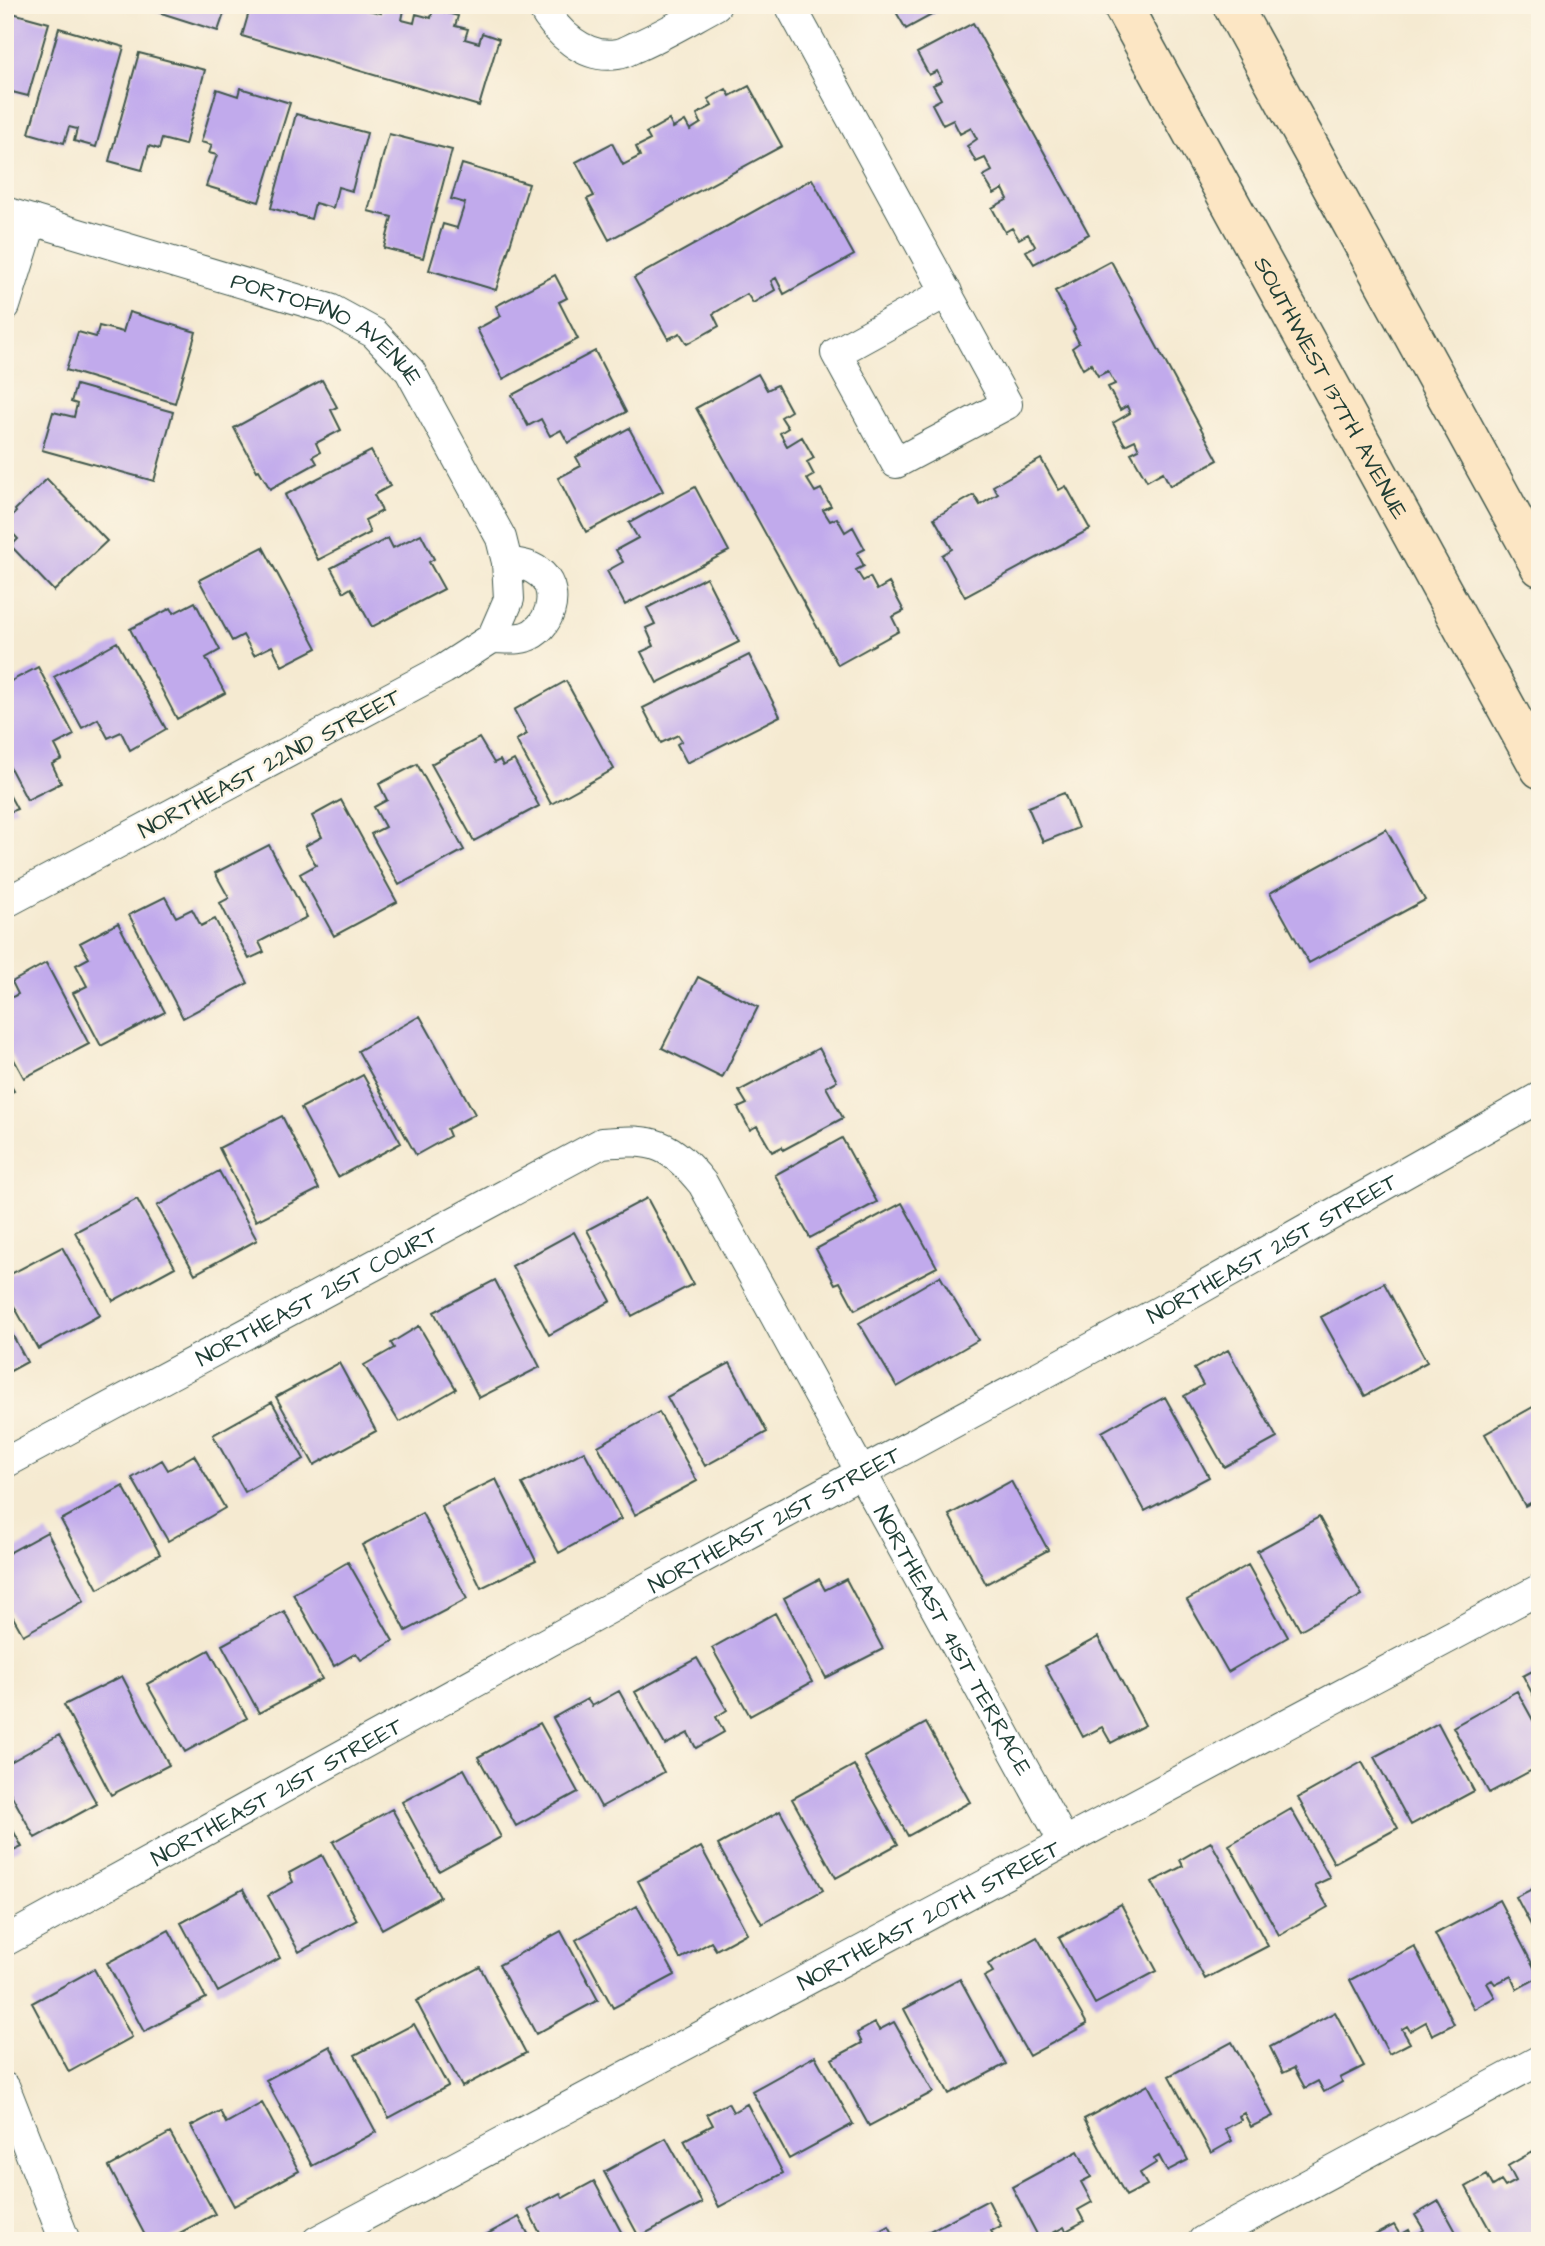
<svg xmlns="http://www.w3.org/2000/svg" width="1545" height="2246" font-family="'Architects Daughter',sans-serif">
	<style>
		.building { fill: #c1aaec }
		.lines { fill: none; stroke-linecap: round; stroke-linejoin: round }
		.street-casing { stroke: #3f574c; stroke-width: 32 }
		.secondary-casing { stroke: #3f574c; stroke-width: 41 }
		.street { stroke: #fff; stroke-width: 30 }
		.secondary { stroke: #fce6c4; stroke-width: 38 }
		.labels { text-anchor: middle; stroke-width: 5; stroke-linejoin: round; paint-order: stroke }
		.street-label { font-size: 23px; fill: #1f3d34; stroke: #fcf5e5 }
	</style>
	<rect width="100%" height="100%" fill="#fcf5e5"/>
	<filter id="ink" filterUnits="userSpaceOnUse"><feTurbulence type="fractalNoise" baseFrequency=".0143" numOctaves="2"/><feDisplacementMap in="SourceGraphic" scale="14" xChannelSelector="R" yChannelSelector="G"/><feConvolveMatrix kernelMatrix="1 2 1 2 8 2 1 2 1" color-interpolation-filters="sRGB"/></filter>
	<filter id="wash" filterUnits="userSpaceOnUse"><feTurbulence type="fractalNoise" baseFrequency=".00686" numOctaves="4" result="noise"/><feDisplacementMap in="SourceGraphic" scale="28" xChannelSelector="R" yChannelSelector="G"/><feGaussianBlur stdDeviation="1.57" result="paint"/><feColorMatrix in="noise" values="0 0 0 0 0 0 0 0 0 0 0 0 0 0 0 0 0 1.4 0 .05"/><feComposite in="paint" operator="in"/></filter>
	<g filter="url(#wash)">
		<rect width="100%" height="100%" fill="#f5ead1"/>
		<g id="blocks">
			<!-- building -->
			<path class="building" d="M136,5h91l-9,26z
				M251,5h118l-1,5 13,3 2,-8h4l17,5 -2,10 12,3 2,-9 15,4 2,-9 25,7 -3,10 13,3 -3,10 14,4 3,-10 17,6 -20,67 -237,-70z
				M901,5h49l-44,24 -10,-17 7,-3z
				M5,11l44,12 -21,73 -20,-5 -3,5z
				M973,23l116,211 -55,30 -8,-13 9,-5 -7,-12 -9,5 -7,-11 -7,4 -13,-24 16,-9 -5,-10 -9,5 -11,-18 9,-5 -7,-13 -9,4 -9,-16 10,-7 -6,-11 -11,6 -7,-14 -10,5 -11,-21 9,-5 -8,-14 9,-4 -5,-10 -8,4 -12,-22z
				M59,28l65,19 -28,100 -22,-6 3,-12 -8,-2 -5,16 -35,-10z
				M139,53l66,17 -20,75 -23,-6 -3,10 -10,-3 -7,24 -33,-9z
				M749,86l33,60 -173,94 -22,-41 7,-3 -18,-34 36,-19 11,22 17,-9 -4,-9 14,-7 -4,-7 23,-13 4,8 12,-7 5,9 11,-7 -4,-9 15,-8 -4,-7 18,-10 4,7z
				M240,88l50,15 -31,99 -53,-16 11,-31 -8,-2 3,-8 -11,-3 16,-53 21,7z
				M296,114l71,19 -15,58 -14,-4 -5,21 -18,-5 -4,16 -40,-11z
				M389,134l63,16 -29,108 -39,-10 8,-31 -24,-6z
				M462,164l67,20 -33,106 -67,-20 14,-46 14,4 8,-25 -14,-4z
				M812,179l42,76 -70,39 -8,-16 -5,3 4,9 -22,13 -6,-9 -34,20 6,12 -32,18 -7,-11 -12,6 -34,-61z
				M1111,261l107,199 -48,26 -7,-14 -16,9 -16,-28 8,-4 -4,-9 -10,5 -12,-22 17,-10 -3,-7 -7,4 -12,-23 7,-3 -7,-13 -10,5 -7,-12 -8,5 -11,-21 7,-5 -6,-12 2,-2 -20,-38z
				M555,275l12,23 -8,4 19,37 -75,40 -26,-50 24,-13 -5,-10z
				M129,312l67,20 -21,71 -109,-33 12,-38 18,5 3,-11 24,6z
				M595,351l31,61 -58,31 -7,-13 -11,6 -9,-17 -13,7 -16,-31z
				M758,374l9,16 10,-5 14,26 -10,6 7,11 -8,5 7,13 15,-9 12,21 -7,4 7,13 -7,4 8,13 6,-3 10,17 -8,4 7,11 7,-3 8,14 8,-5 12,22 -8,4 7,13 -8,4 7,11 7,-4 7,13 12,-7 15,28 -12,6 7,14 -61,34 -142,-257z
				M322,380l15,27 -6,3 10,20 -25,13 4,9 -7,4 4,7 -47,26 -11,-19 -2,1 -23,-43z
				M76,385l97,27 -19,69 -112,-31 11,-38 21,5 3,-13 -6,-2z
				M629,428l34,63 -77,41 -28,-54 23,-12 -5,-9z
				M371,451l19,35 -16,9 8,16 -17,9 5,13 -52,27 -33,-65z
				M1041,459l18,31 7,-4 24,43 -125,68 -23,-42 10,-6 -18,-31 40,-23 6,10 18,-11 -5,-8z
				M47,479l60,62 -53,50 -43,-45 7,-7 -13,-14v-3l11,-10 -1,-2z
				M695,487l34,64 -104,54 -18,-34 16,-9 -7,-12 22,-12 -9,-15z
				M421,534l13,25 -5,3 15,27 -72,38 -21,-39 -7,4 -13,-24 57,-30 5,10z
				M263,547l54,101 -35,18 -10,-20 -18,9 -11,-20 -11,6 -33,-61z
				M706,577l33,65 -82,41 -16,-31 13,-6 -8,-18 9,-4 -8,-16z
				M195,602l25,48 -14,8 19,35 -48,26 -47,-90 41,-21 3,5z
				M117,642l49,87 -36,21 -9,-18 -13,6 -10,-19 -16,9 -28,-51z
				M749,655l31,61 -93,47 -10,-19 5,-3 -4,-6 -17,8 -18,-35z
				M38,667l36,68 -19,10 7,14 -10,5 9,19 -34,17 -22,-42v-74z
				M566,681l48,88 -63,35 -35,-64 11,-6 -13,-24z
				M479,738l15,25 6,-3 3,6 11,-6 25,46 -65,35 -43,-77z
				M417,764l47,86 -65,35 -28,-51 14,-7 -11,-20 13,-7 -8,-16z
				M5,787l12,22 -12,5z
				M1064,793l14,35 -35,14 -15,-35z
				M341,800l56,102 -63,34 -34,-62 16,-9 -11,-19 17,-9 -10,-21z
				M1386,829l39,71 -116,63 -39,-70z
				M269,845l38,72 -48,25 5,10 -15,7 -29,-56 9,-5 -14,-25z
				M165,897l11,20 16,-8 9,17 14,-7 33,64 -65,35 -54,-103z
				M118,923l47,89 -64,34 -28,-53 14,-7 -11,-21 13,-7 -9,-15z
				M46,963l43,81 -65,34 -19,-35v-42l13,-7 -6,-12z
				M698,977l60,30 -36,71 -60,-30z
				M420,1016l55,98 -28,15 3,7 -34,19 -58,-104z
				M819,1048l18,33 -11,6 17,31 -60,32 -1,-3 -10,5 -15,-26 -7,4 -12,-22 9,-4 -8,-13z
				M5,1075l9,16 -9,4z
				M363,1075l38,68 -63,34 -37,-69z
				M282,1116l37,73 -63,32 -37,-73z
				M842,1138l35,64 -67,36 -35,-63z
				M219,1171l38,69 -62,34 -38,-68z
				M647,1198l46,86 -61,32 -45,-86z
				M137,1199l38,68 -62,34 -38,-69z
				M902,1203l35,64 -82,43 -15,-28 -5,2 -19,-35z
				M574,1232l37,69 -62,34 -37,-69z
				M62,1247l38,68 -62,34 -33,-59v-13z
				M940,1276l38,64 -81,47 -38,-64z
				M495,1280l45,87 -61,31 -45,-86z
				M1384,1283l43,79 -62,34 -44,-79z
				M5,1321l22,41 -22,12z
				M419,1326l37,63 -57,33 -35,-57 30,-17 -3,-5z
				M1228,1350l49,88 -53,29 -40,-71 19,-11 -9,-16z
				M339,1363l37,68 -62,34 -38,-68z
				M730,1363l37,69 -62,34 -38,-69z
				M1165,1397l44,80 -64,34 -43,-79z
				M272,1402l32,57 -59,33 -32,-57z
				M1540,1403v95l-15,8 -40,-72z
				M659,1412l38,69 -62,34 -37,-69z
				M584,1451l37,68 -62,34 -37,-69z
				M194,1455l31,53 -57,33 -36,-63 30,-18 6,10z
				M496,1479l40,82 -55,27 -40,-82z
				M1011,1481l37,69 -62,34 -37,-69z
				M123,1486l37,68 -62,35 -37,-69z
				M422,1513l45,86 -61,32 -44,-86z
				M1319,1517l43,78 -62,35 -43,-79z
				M47,1532l37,69 -61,34 -18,-32v-48z
				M348,1562l45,79 -32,19 -5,-7 -22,13 -41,-72z
				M1248,1565l40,72 -60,35 -41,-72z
				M819,1579l6,11 21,-11 37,70 -57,29 -42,-80z
				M284,1611l38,68 -63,34 -37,-68z
				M775,1613l37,69 -62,34 -38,-68z
				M1098,1637l47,88 -34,18 -9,-16 -19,10 -38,-71z
				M209,1650l38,68 -62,34 -38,-68z
				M697,1658l30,52 -11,7 8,15 -28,16 -8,-15 -23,12 -30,-53z
				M1540,1667v41l-17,-32z
				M122,1676l47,89 -58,30 -47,-90z
				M619,1691l45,81 -63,35 -48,-89 34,-19 5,7z
				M1517,1691l23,42v33l-51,27 -36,-66z
				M540,1723l38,69 -62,34 -38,-69z
				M926,1723l44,79 -62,34 -44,-79z
				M1438,1723l36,68 -63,34 -37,-68z
				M59,1735l38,69 -62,34 -30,-55v-18z
				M1362,1762l36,66 -64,35 -36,-65z
				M854,1765l44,79 -62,34 -44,-79z
				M464,1769l37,68 -62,34 -37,-69z
				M392,1809l48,88 -58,32 -49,-87z
				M1291,1809l39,69 -15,7 13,22 -49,28 -50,-90z
				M780,1811l43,79 -61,34 -44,-79z
				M5,1815l17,32 -17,8z
				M1211,1842l57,104 -63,33 -53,-97 31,-16 -3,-6z
				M701,1847l46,86 -31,17 -5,-8 -31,17 -42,-78z
				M322,1855l35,65 -58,32 -31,-56 25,-14 -4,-9z
				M1540,1885v57l-24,-45z
				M243,1889l37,69 -62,34 -37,-69z
				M1499,1900l40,77 -22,12 -6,-13 -16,8 -3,-4 -5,3 8,14 -21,12 -39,-75z
				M1121,1904l36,67 -62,33 -36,-66z
				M637,1906l38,69 -62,33 -37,-68z
				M169,1930l37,68 -62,34 -37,-69z
				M561,1931l37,69 -62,34 -37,-69z
				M1037,1937l50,87 -58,32 -45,-79 9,-5 -5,-8z
				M1414,1946l40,78 -22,11 -6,-13 -16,9 -3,-5 -5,3 8,14 -21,11 -39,-74z
				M480,1967l46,86 -64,34 -46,-86z
				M94,1969l38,68 -63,35 -37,-69z
				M960,1979l46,85 -57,30 -45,-85z
				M1335,2012l29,54 -24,12 2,4 -18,10 -6,-11 -13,7 -11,-20 -11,5 -13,-26z
				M894,2022l39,70 -64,34 -37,-67 30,-16 -5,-10 18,-10 4,7z
				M414,2024l34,62 -59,32 -34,-63z
				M1232,2042l41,74 -22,11 -7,-14 -5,3 2,4 -16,9 7,12 -21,12 -42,-77z
				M330,2046l46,86 -64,34 -46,-86z
				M815,2056l38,68 -64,35 -37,-68z
				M1148,2085l40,75 -21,11 -8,-15 -5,3 2,4 -16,10 7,12 -21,11 -42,-77z
				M262,2103l37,68 -65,35 -43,-80 29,-15 6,12z
				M728,2103l5,9 14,-8 36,69 -64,34 -35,-67 29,-15 -6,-11z
				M170,2133l45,81 -50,27h-17l-39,-74z
				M666,2138l36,65 -63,34 -35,-65z
				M1078,2151l13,26 -10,5 11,20 -14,8 6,11 -18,10 -2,-4 -24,13 -28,-53z
				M1532,2152l8,13v76h-44l-30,-54 21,-12 6,11 8,-5 4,6 11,-6 -8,-15z
				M594,2181l32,60h-82l-16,-31 32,-17 3,5z
				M988,2200l13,26 -10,5 6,10h-72l-3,-6z
				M1439,2201l22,40h-85l-3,-5 21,-11 6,10 9,-5 3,7 12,-7 -9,-15z
				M519,2217l13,24h-53l-1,-2z
				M889,2226l8,15h-35z"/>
		</g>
	</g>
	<g filter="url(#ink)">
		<use href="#blocks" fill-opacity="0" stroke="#3f574c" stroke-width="2"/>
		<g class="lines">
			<!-- street casing -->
			<g class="street-casing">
				<g id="street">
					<path d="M541,5c15,27 43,55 77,49 7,-1 14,-6 20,-8 27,-12 52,-27 78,-41"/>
					<path d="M790,5l217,399 -111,59 -60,-110 111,-61"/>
					<path id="s1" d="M5,212l325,97 44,24 36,38 91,167 6,24 2,37 -17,39 -48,31 -439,234"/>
					<path d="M5,306l27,-86"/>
					<path d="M492,638c10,0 24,2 33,-1 24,-7 36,-43 17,-62 -10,-10 -22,-11 -35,-13"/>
					<path id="s2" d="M5,1463l597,-320c52,-5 68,0 101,41l361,658"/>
					<path id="s3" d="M5,1941l592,-326 578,-312 365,-206"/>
					<path d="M5,2088l60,153"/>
					<path id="s4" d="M317,2241l1223,-652"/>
					<path d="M1203,2241l337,-181"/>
				</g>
			</g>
			<!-- secondary casing -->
			<g class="secondary-casing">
				<g id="secondary">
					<path id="s5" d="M1122,5l418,764"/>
					<path d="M1232,5l308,562"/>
				</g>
			</g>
			<!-- street -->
			<use href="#street" class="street"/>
			<!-- secondary -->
			<use href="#secondary" class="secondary"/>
		</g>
	</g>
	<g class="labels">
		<!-- street labels -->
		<g class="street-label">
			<text dy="8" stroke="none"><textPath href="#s1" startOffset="346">PORTOFINO AVENUE</textPath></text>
			<text dy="8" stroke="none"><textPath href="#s5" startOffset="436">SOUTHWEST 137TH AVENUE</textPath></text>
			<text transform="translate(269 763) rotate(-28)" y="8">NORTHEAST 22ND STREET</text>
			<text dy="8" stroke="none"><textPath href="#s3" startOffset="1444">NORTHEAST 21ST STREET</textPath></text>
			<text dy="8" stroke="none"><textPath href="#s2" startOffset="354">NORTHEAST 21ST COURT</textPath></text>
			<text dy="8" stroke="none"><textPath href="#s3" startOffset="877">NORTHEAST 21ST STREET</textPath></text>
			<text dy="8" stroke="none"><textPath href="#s2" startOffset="1314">NORTHEAST 41ST TERRACE</textPath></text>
			<text dy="8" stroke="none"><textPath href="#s3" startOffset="310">NORTHEAST 21ST STREET</textPath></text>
			<text dy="8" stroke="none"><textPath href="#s4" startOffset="693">NORTHEAST 20TH STREET</textPath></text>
		</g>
	</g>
	<!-- margin -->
	<rect width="1545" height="2246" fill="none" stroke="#fcf5e5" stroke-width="28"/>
</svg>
